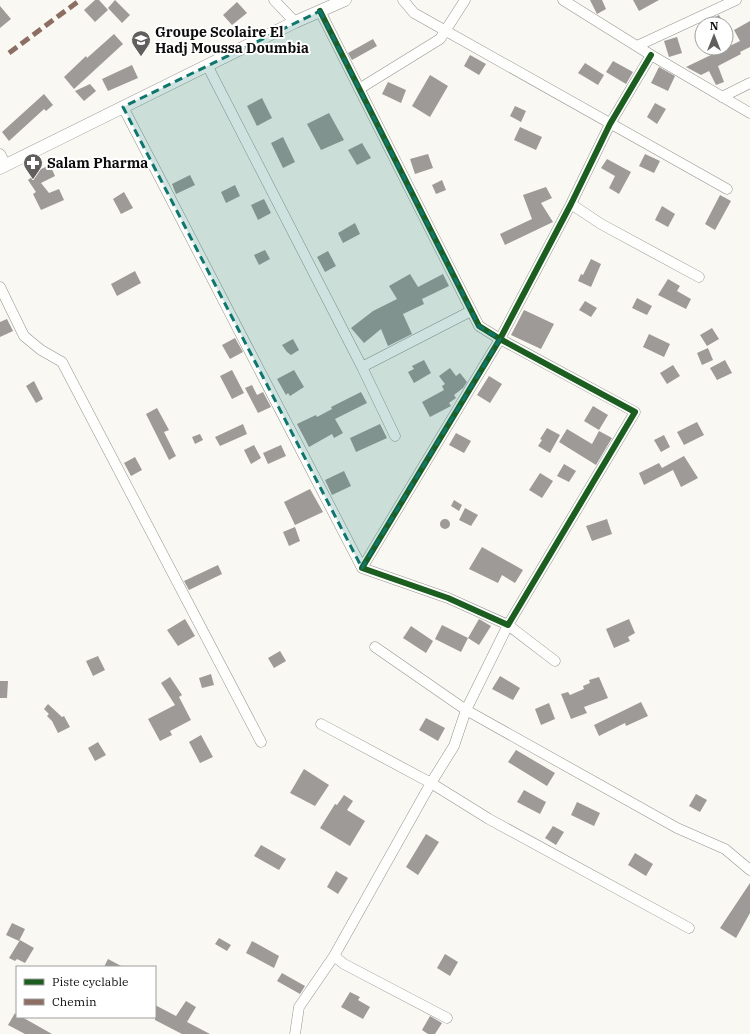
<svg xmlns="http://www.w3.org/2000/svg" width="750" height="1034" font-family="'IBM Plex Serif',serif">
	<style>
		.building { fill: #9d9a97 }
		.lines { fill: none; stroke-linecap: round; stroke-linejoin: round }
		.minor-casing { stroke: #949390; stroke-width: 11 }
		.tertiary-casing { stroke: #949390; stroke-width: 13 }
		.minor { stroke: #fefefd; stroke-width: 10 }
		.tertiary { stroke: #fefefd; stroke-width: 12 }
		.quiet { stroke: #8d6e63; stroke-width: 5; stroke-dasharray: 10 5; stroke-linecap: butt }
		.cycleway-casing { stroke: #fff; stroke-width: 8 }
		.cycleway { stroke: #1b5e20; stroke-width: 6 }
		.marked { fill: #0f766e; fill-opacity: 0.2; stroke: #0f766e; stroke-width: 3; stroke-dasharray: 8 5; stroke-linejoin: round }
		.labels { text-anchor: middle; stroke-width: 4; stroke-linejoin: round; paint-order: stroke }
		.poi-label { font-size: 14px; font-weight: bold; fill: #0d0d0d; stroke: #fff; text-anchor: start }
	</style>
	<rect width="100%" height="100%" fill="#faf8f2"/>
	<!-- building -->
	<path class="building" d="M95,0h4l9,10 -13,12 -11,-12z
		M115,0l15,15 -8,8 -14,-15z
		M590,0h12l4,9 -9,5z
		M633,0h26l-20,11z
		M237,2l10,11 -15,12 -9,-10z
		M0,6l11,13 -11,9z
		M719,15l5,9h-21z
		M750,21v26l-10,5 1,2 -23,12 6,16 -8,3 -7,-14 -8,4 -15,-8 54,-26 -6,-11z
		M114,34l9,10 -49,45 -10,-12 22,-21 1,2z
		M677,37l5,16 -13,4 -5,-16z
		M373,39l4,7 -25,14 -4,-7z
		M470,55l16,9 -7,11 -15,-9z
		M613,61l20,11 -7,12 -20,-12z
		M585,63l19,12 -6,10 -20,-12z
		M132,65l6,13 -30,13 -6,-12z
		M659,67l16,9 -7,15 -17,-8z
		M430,75l18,11 -18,31 -18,-11z
		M388,82l18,8 -5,13 -19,-9z
		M90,84l6,7 -12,10 -9,-10z
		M44,94l9,11 -7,6 -2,-2 -35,32 -7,-9z
		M262,98l10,20 -15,8 -10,-20z
		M655,103l11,6 -9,15 -10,-7z
		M515,106l11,5 -5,11 -11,-6z
		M329,113l15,27 -23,10 -14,-26z
		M520,127l22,10 -6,13 -22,-10z
		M283,137l12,25 -12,6 -12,-25z
		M362,143l9,15 -14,7 -9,-15z
		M428,154l5,14 -18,6 -5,-15z
		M645,154l15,7 -6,12 -15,-7z
		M607,159l24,13 -12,22 -10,-6 6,-12 -14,-8z
		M50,165l5,11 -14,7 8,10 10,-4 5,11 -23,10 -8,-16 3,-2 -8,-12 11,-9v-1z
		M190,175l5,10 -19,9 -4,-10z
		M442,180l4,10 -10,4 -4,-9z
		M235,185l5,11 -14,7 -5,-11z
		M546,187l6,11 -11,5 12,19 -48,23 -5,-11 32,-15 -9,-24z
		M124,192l9,16 -12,6 -8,-15z
		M720,195l11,6 -16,29 -10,-6z
		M264,199l7,14 -13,7 -7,-15z
		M662,206l13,8 -7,13 -13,-7z
		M355,223l5,11 -17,9 -5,-10z
		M265,250l5,9 -11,6 -5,-10z
		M328,251l8,15 -11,6 -8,-15z
		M591,259l10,5 -10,23 -13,-6 3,-7 2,1z
		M135,271l6,12 -24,13 -6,-12z
		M410,274l8,13 25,-13 6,12 -27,13 2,5 -21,10 9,20 -24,12 -7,-17 -17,14 -13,-15 22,-17 24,-12 -8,-13z
		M668,279l12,7 -3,5 14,8 -5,10 -28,-14z
		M637,298l15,8 -5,9 -15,-7z
		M585,301l12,7 -6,9 -12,-7z
		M524,310l30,14 -13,25 -30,-14z
		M7,319l6,12 -13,6v-15z
		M712,328l7,11 -12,7 -7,-11z
		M649,334l21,10 -6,13 -21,-10z
		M235,338l8,14 -13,7 -8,-14z
		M293,339l6,11 -8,5 -4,-3 -5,-7z
		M708,348l5,12 -11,5 -5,-12z
		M424,360l7,13 -17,10 -6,-11 6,-3 -2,-3z
		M725,360l7,13 -15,7 -7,-12z
		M673,365l7,11 -13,8 -7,-11z
		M450,368l6,8 4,-3 7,9 -4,6 -9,7 2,3 -7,5 2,3 -21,11 -8,-15 22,-12 -2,-4 3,-2 -6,-8z
		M232,370l12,23 -12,6 -12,-23z
		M294,370l10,17 -14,9 -2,-3 -2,2 -9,-16z
		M489,376l13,8 -12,19 -13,-8z
		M34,381l9,18 -7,4 -10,-17z
		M252,385l5,10 6,-3 8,15 -13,6 -13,-25z
		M361,392l6,11 -32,16 8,14 -9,5 -2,-4 -23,13 -12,-23 19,-9 1,2 15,-8 -1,-2z
		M593,406l15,9 -9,15 -15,-9z
		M157,408l12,22 -5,2 12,24 -7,4 -23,-46z
		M697,422l7,13 -20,10 -7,-13z
		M243,424l4,10 -27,12 -5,-9z
		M380,424l7,14 -31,14 -6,-14z
		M547,428l13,7 -10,18 -12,-7 4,-6 -2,-1z
		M567,429l25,15 7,-13 13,7 -16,27 -37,-23z
		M456,433l15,8 -7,12 -15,-8z
		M200,434l3,6 -8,4 -3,-7z
		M664,435l6,12 -9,5 -7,-12z
		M254,445l7,13 -10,6 -7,-14z
		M281,445l5,11 -18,8 -5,-11z
		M684,456l14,22 -17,9 -8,-17 -29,15 -5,-12 20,-10 3,5z
		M135,457l7,13 -11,6 -7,-13z
		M564,464l12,7 -7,11 -12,-6z
		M344,471l7,15 -19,9 -7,-15z
		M540,473l13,8 -11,17 -13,-8z
		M310,489l13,23 -28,13 -11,-23z
		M454,500l8,5 -3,6 -8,-5z
		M465,508l13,7 -7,11 -12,-6z
		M607,519l5,15 -20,7 -6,-15z
		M440 524a5 5 0 1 1 10 0a5 5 0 1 1-10 0Z
		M295,527l5,14 -11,5 -6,-14z
		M482,547l41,23 -8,13 -13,-8 -4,8 -29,-14z
		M218,565l4,9 -33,16 -5,-9z
		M185,619l10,17 -17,10 -11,-16z
		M479,619l12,7 -12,19 -11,-7z
		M629,619l6,14 -7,4 2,4 -16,7 -8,-19z
		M442,625l26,13 -7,14 -26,-13z
		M411,626l22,15 -7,12 -23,-15z
		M280,651l6,10 -12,7 -6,-10z
		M98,656l7,14 -12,6 -7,-15z
		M211,674l3,11 -12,3 -3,-10z
		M500,676l20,12 -7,12 -21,-11z
		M170,677l12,18 -3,2 12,23 -21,11 2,4 -12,6 -12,-22 27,-14 -14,-22z
		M599,677l9,21 -24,9 3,6 -16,6 -10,-25 7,-2 2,3 14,-6 -1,-3 7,-3 -1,-3z
		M0,681h8l-1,17h-7z
		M641,702l7,14 -22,10 -1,-3 -26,13 -5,-11z
		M549,703l6,16 -14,6 -6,-16z
		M48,704l14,13 2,-1 6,11 -12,6 -6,-12 -5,-5 2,-2 -5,-5z
		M426,718l19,10 -7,13 -19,-11z
		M201,735l12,22 -13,6 -11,-21z
		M98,742l8,13 -11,6 -7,-13z
		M516,750l39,23 -8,13 -39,-24z
		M304,769l25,16 -14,21 -25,-13z
		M524,790l22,12 -6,12 -23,-12z
		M696,794l11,6 -7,12 -11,-6z
		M344,795l9,6 -6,9 18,11 -15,25 -30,-18 15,-24 2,1z
		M577,802l23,11 -6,13 -23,-11z
		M553,826l11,6 -8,13 -11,-7z
		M426,834l13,8 -21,33 -12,-8z
		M261,845l25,14 -7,11 -25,-14z
		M635,853l18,11 -7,12 -18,-11z
		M336,871l12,7 -10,16 -11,-7z
		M750,883v30l-14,25 -16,-10z
		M12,923l13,6 -6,12 -13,-6z
		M219,938l12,7 -4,6 -12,-7z
		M20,940l14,8 -9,15 -8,-4 -2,2 -6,-3z
		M252,941l27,15 -5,12 -28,-15z
		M445,954l13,8 -8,14 -13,-8z
		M108,959l15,8h-19z
		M282,973l23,13 -5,8 -23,-13z
		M350,992l10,5 -2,3 12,7 -7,12 -22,-12z
		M186,1001l10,6 -9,15 23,12h-28l-27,-14v-15l21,11z
		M15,1013l2,4h5l30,17h-27l-17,-9z
		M430,1016l12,7 -7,11h-7l-6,-4z"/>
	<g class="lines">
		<!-- minor casing -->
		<g class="minor-casing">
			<path id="minor" d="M274,0l21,22
				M403,0l11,13 313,176
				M563,0l88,55 99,58
				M320,11l159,315 21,13 135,73 -127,213 -60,-27 -86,-30 138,-229 71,-135 39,-80 41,-69
				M637,46l99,-46
				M207,65l155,302 33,69
				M359,89l81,-50 25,-39
				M722,97l28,-14
				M123,107l239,461
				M0,154l6,11
				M571,204l30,20 98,53
				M0,287l24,49 17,14 21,12 199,380
				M362,367l109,-56
				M555,661l-47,-36 -42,85 211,118 48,21 25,21
				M321,724l110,59 58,36 200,109
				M334,956l10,8 103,54
				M295,1034l4,-27 35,-51 97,-173 23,-37 12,-36 -91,-63"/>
		</g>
		<!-- tertiary casing -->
		<g class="tertiary-casing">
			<path id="tertiary" d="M0,168l295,-146 50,-22"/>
		</g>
		<!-- minor -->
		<use href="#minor" class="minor"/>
		<!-- tertiary -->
		<use href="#tertiary" class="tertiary"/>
		<!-- quiet -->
		<path class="quiet" d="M9,53l71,-53"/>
		<!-- cycleway casing -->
		<g class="cycleway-casing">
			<path id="cycleway" d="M320,11l159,315 21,13 135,73 -127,213 -60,-27 -86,-30 138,-229 71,-135 39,-80 41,-69"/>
		</g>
		<!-- cycleway -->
		<use href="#cycleway" class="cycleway"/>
	</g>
	<!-- marked area -->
	<path class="marked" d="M320,11l159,315 21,13 -138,229 -239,-461z"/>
	<!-- icons -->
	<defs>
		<g id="school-pin" transform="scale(1)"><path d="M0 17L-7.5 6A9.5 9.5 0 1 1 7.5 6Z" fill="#605f5d" stroke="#fff"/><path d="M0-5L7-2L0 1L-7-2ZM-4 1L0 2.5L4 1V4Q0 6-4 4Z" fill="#fff"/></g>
		<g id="pharmacy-pin" transform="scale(1)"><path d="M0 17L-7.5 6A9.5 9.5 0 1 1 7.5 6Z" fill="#605f5d" stroke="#fff"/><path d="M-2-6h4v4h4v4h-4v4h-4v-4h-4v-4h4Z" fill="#fff"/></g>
	</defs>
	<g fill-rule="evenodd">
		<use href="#school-pin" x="141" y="40"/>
		<use href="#pharmacy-pin" x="33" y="163"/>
	</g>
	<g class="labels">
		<!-- poi labels -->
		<g class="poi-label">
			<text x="155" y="37">Groupe Scolaire El<tspan x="155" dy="16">Hadj Moussa Doumbia</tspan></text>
			<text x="47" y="168">Salam Pharma</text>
		</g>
	</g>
	<!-- legend -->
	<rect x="16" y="966" width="140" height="52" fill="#ffffff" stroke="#9e9e9e"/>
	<rect x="24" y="979" width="20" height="6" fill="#1b5e20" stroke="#9e9e9e"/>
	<text x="52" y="986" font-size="12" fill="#0d0d0d">Piste cyclable</text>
	<rect x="24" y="999" width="20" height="6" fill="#8d6e63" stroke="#9e9e9e"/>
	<text x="52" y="1006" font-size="12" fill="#0d0d0d">Chemin</text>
	<!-- north arrow -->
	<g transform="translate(714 36)"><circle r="19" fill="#ffffff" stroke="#9e9e9e"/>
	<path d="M0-3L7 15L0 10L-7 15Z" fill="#605f5d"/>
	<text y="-6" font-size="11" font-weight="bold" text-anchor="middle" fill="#0d0d0d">N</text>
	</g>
</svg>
